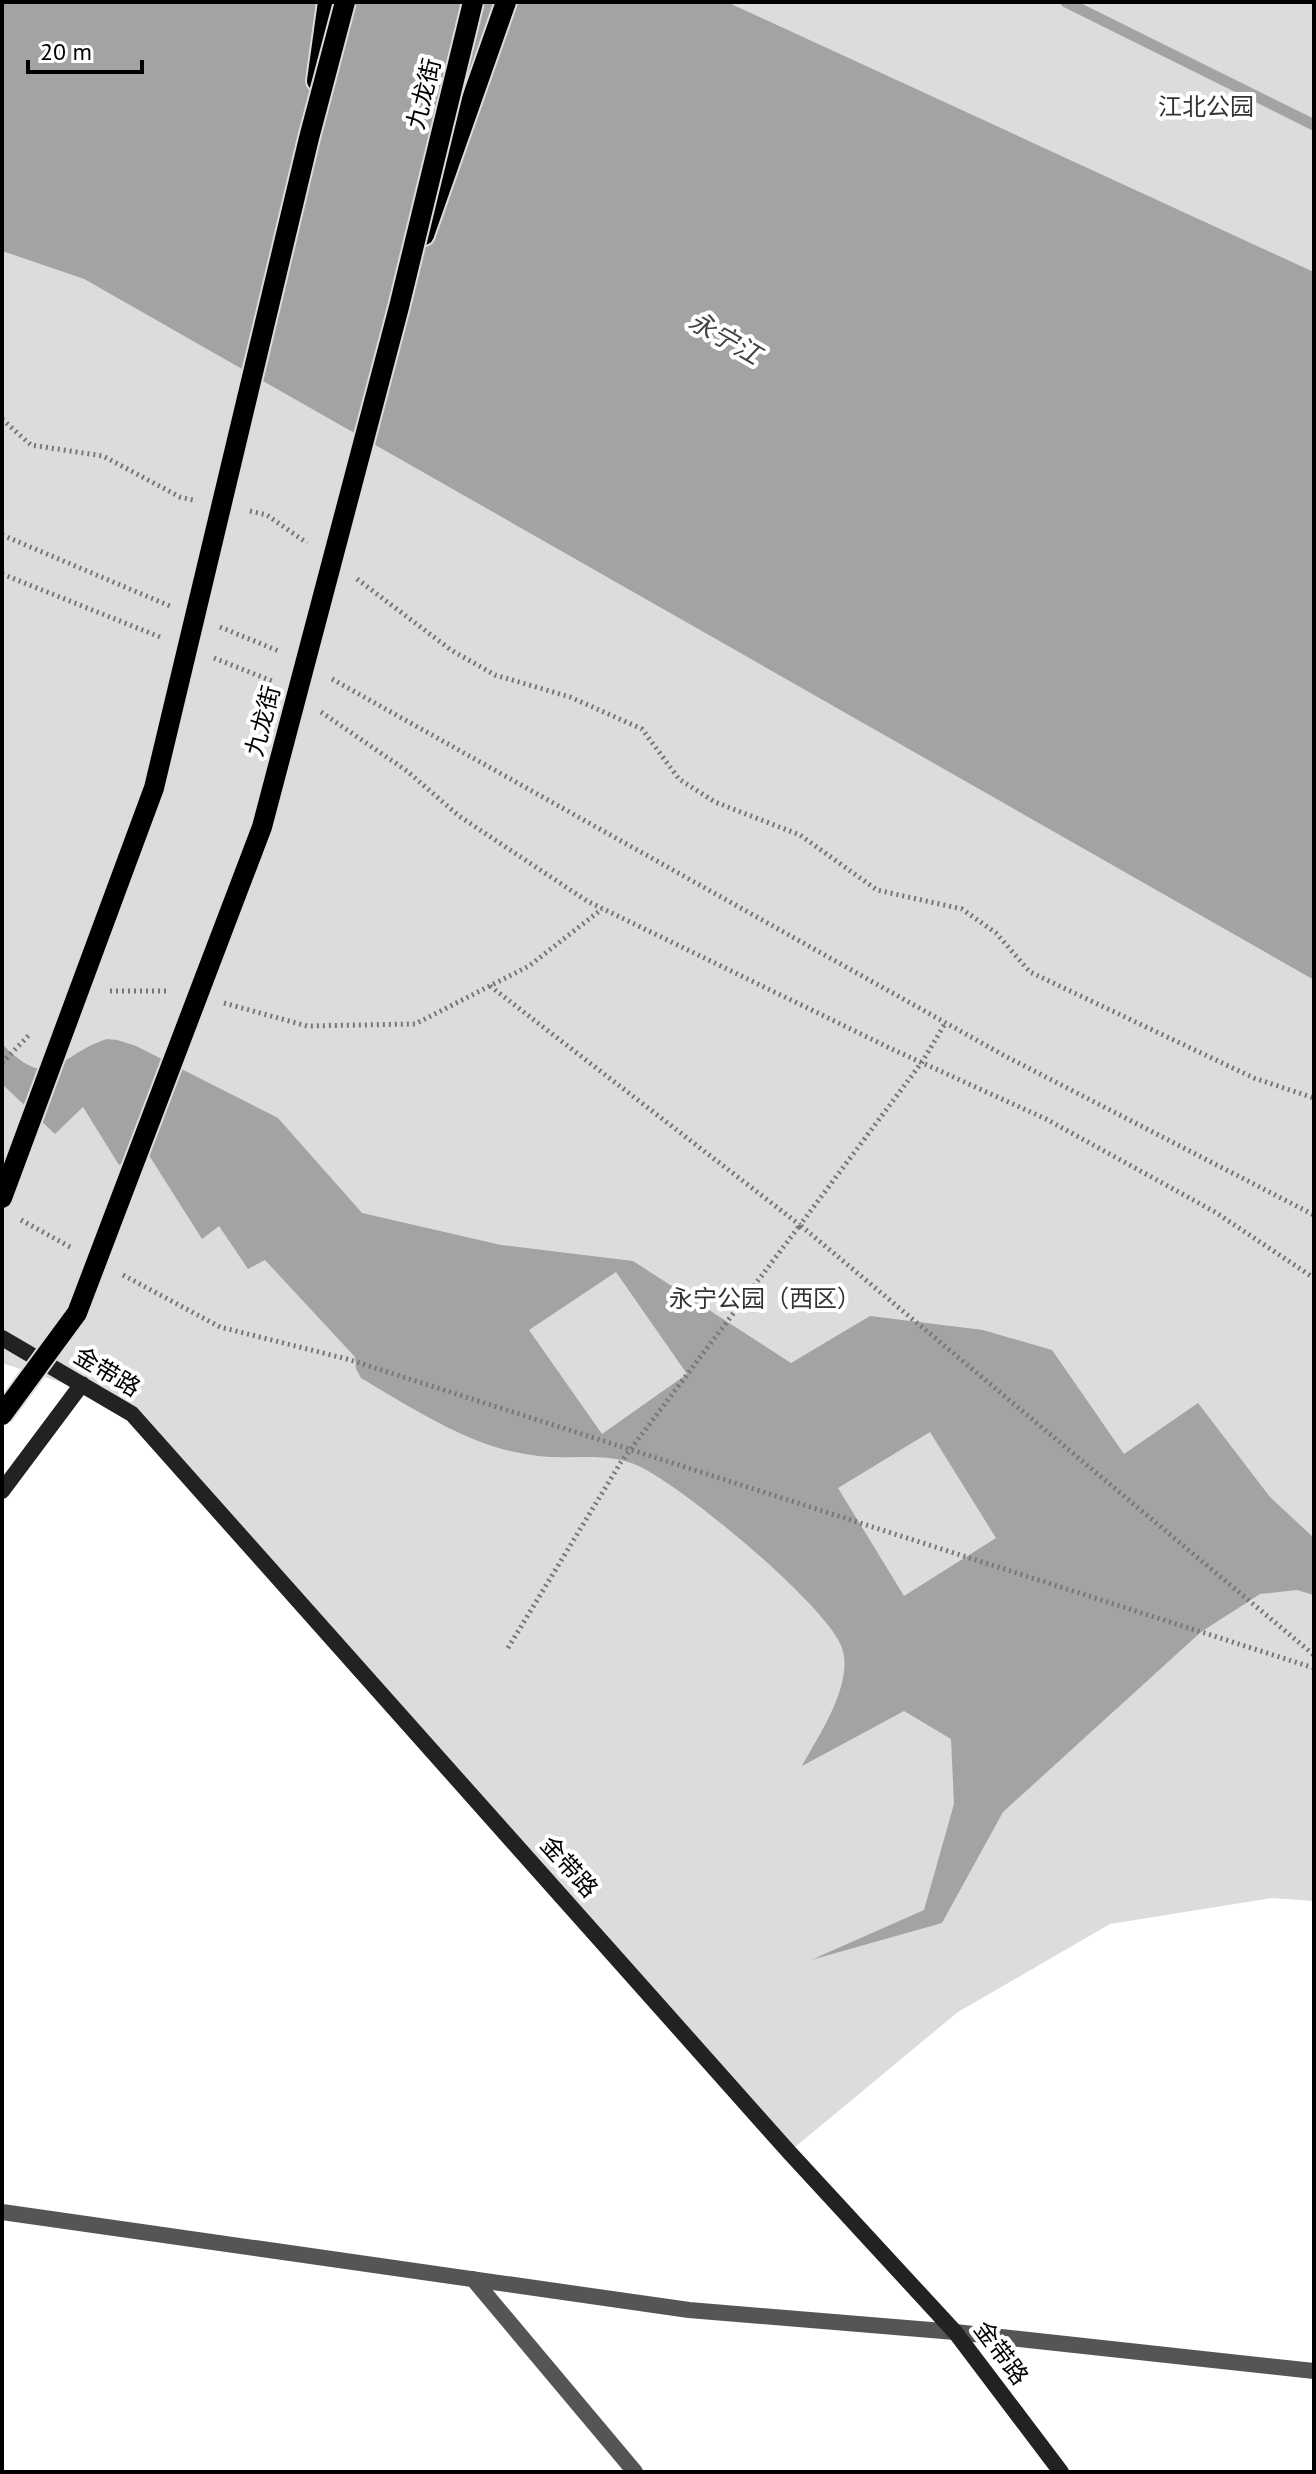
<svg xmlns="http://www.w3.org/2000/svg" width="1316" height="2474" font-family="'PT Sans','Noto Sans SC',sans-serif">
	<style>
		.green { fill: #dcdcdc }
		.water { fill: #a3a3a3; fill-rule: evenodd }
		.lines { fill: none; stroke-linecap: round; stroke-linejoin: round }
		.stream { stroke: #a3a3a3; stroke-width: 11 }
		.primary-casing { stroke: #dbdbdb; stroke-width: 24 }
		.path { stroke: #777; stroke-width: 5; stroke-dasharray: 2 4; stroke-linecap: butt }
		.street { stroke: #555; stroke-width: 16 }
		.secondary { stroke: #222; stroke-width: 16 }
		.primary { stroke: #000; stroke-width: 20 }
		.primary-bridge-casing { stroke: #dbdbdb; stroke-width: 24; stroke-linecap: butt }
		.primary-bridge { stroke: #000; stroke-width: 20 }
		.labels { text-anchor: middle; stroke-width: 8; stroke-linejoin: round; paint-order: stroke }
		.street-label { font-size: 24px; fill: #000; stroke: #fff }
		.park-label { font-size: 24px; fill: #333; stroke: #fff }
		.water-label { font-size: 26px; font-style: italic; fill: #444; stroke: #fff }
	</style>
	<rect width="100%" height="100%" fill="#fff"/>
	<!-- green -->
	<path class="green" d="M727,2h587v270z
		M2,251l82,28 1230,701v921l-42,-3 -162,26 -152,88 -169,140 -657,-738 -30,-18 -100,-33z"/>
	<!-- water -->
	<path class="water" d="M2,2h725l587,270v708l-1230,-701 -82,-28z
		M107,1039l10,1 19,6 142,72 84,95 139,32 132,16 158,102 79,-47 113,14 69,20 72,104 74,-51 72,94 44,41v57l-17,-5 -37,4 -59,38 -198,180 -61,111 -131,37 113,-50 30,-106 -3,-65 -47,-28 -102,55c17,-31 52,-82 40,-118 -14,-42 -166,-168 -208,-184 -26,-10 -51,-6 -78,-7 -17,0 -37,-4 -54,-8 -47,-13 -99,-46 -141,-71l-5,-9 -1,-12 -90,-97 -17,9 -29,-43 -17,13 -57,-90 -26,16 -36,-58 -28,27 -53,-50v-40c51,51 54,11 105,-5zM616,1272l71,102 -85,60 -73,-104zM930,1432l66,106 -92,58 -66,-108z"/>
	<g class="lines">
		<!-- stream -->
		<path class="stream" d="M1066,2l248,123"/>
		<!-- primary casing -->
		<g class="primary-casing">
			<path id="primary" d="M317,81l11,-79
				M424,235l82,-233"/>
		</g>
		<!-- path -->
		<path class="path" d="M2,419l29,26 72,11 77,41 13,3
			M250,511l17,4 40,28
			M2,535l168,71
			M2,574l158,63
			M357,579l94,71 44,25 75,22 72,32 37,50 36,23 85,33 77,55 85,19 34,24 34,39 224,106 60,20
			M220,627l61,25
			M214,658l58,23
			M332,679l673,377 309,159
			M321,712l86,59 52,45 128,85 307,149 152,69 169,93 99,66
			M490,986l310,239 122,-163 24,-40
			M110,991h58
			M224,1003l83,23 108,-2 114,-58 73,-57
			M2,1063l29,-30
			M21,1220l51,28
			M123,1275l97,52 127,32 967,309
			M508,1648l113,-186 179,-237 514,430"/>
		<!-- street -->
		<path class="street" d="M2,2212l687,98 266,22 359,39
			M473,2279l162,193"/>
		<!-- secondary -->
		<path class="secondary" d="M2,1338l130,76 657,738 166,180 106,140
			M2,1491l80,-107"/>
		<!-- primary -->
		<use href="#primary" class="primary"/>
		<!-- primary-bridge casing -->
		<g class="primary-bridge-casing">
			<path id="primary-bridge" d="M2,1198l152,-410 155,-650 36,-136
				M2,1415l75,-102 185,-486 137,-520 74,-305"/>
		</g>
		<!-- primary-bridge -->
		<use href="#primary-bridge" class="primary-bridge"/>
	</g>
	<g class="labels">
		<!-- street labels -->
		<g class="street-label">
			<text transform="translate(424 94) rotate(-76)" y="8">九龙街</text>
			<text transform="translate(263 721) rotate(-75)" y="8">九龙街</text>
			<text transform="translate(107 1372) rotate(31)" y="8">金带路</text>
			<text transform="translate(569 1867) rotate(48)" y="8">金带路</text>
			<text transform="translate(1001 2353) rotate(53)" y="8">金带路</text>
		</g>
		<!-- park labels -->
		<g class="park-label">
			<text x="1206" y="115">江北公园</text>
			<text x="765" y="1307">永宁公园（西区）</text>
		</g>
		<!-- water labels -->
		<g class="water-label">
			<text transform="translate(725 338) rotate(30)" y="9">永宁江</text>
		</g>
	</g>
	<!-- border -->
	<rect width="1316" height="2474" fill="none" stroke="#000000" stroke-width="8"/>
	<!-- scale -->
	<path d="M28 60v12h114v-12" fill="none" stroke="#000000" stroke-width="4"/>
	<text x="40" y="60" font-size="24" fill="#000000" stroke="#ffffff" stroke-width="6" paint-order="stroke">20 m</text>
</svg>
